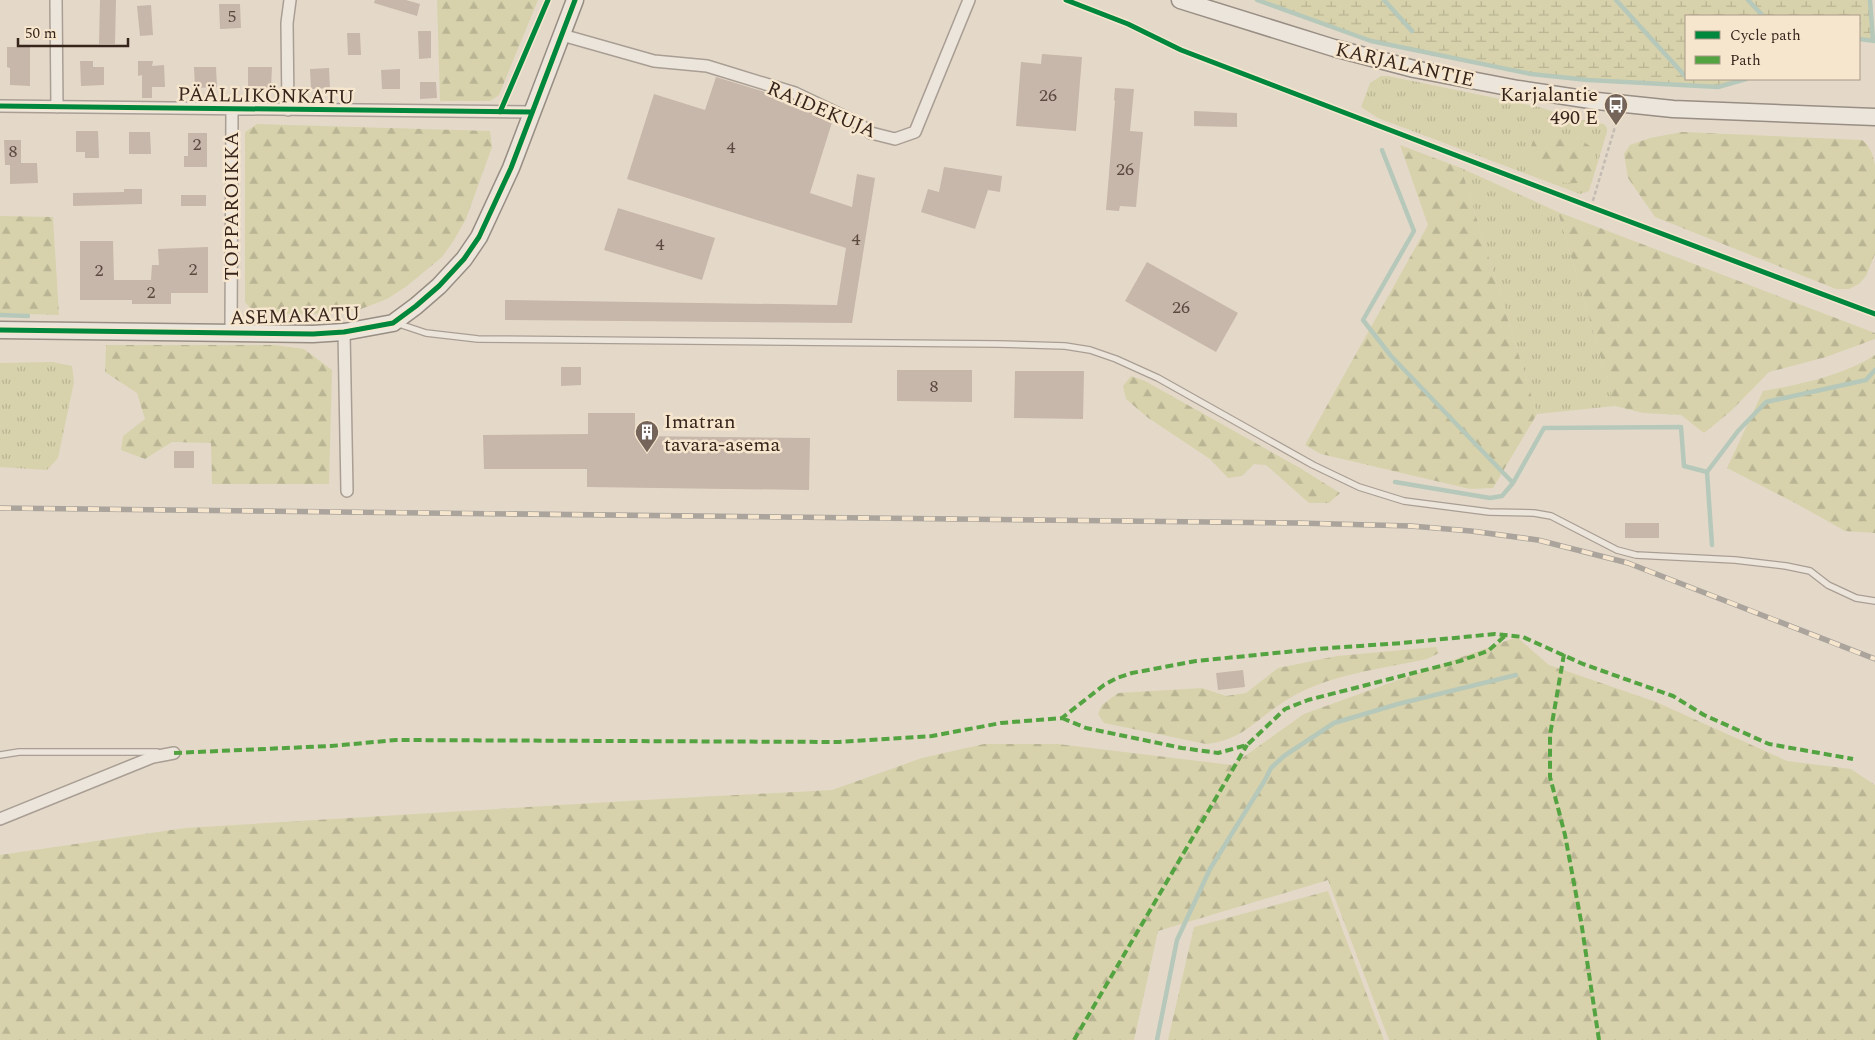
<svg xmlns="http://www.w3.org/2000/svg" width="1875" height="1040" font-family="Spectral,serif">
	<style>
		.grass { fill: url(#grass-tufts) }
		.forest { fill: url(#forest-firs) }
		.wetland { fill: url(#wetland-marsh) }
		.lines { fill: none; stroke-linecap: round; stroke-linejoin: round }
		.stream { stroke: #b6c8ba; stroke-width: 4.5 }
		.building { fill: #c7b6aa }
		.lane-casing { stroke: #a99e93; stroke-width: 8 }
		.street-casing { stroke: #a99e93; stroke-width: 14 }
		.secondary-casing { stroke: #988e83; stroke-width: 19 }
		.path { stroke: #c4bcb3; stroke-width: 2.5; stroke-dasharray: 4 2.5; stroke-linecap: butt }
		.lane { stroke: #ece5dc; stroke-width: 5.5 }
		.street { stroke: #ece5dc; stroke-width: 11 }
		.secondary { stroke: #ece5dc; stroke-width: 16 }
		.rail-casing { stroke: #aba49c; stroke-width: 5.5 }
		.rail { stroke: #f6e6ce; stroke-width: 4; stroke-dasharray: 11; stroke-linecap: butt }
		.quiet { stroke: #53a341; stroke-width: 4; stroke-dasharray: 8 4; stroke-linecap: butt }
		.cycleway-casing { stroke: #f6e6ce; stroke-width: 8 }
		.cycleway { stroke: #00873e; stroke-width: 5 }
		.labels { text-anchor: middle; stroke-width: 5; stroke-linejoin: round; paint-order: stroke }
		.number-label { font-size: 18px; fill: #5b4940 }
		.street-label { font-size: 20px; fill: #37251c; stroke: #f6e6ce }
		.poi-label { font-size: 20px; fill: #37251c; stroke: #f6e6ce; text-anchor: end }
	</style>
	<defs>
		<pattern id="grass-tufts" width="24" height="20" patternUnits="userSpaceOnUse" patternTransform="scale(1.25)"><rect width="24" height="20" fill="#d7d2ab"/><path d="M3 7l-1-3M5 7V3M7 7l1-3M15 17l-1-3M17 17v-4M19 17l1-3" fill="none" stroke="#b9b493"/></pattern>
		<pattern id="forest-firs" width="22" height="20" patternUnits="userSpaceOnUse" patternTransform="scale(1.25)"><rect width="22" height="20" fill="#d7d2ab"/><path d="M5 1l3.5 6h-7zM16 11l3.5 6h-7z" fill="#b9b493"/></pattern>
		<pattern id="wetland-marsh" width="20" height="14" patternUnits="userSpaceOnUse" patternTransform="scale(1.25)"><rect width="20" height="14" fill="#d7d2ab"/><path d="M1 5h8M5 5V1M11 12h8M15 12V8" fill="none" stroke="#b9b493"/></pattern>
	</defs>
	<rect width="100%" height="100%" fill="#e4d9c9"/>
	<!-- grass -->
	<path class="grass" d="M1381,76h7l151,31 37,12 28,5 3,4v4l-18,59 -9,3 -202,-76 -17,-11 9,-24z
		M1461,168l97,44 57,194 -78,8z
		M53,362l19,4 2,16 -16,76 -11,12 -47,-3v-104z"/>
	<!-- forest -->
	<path class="forest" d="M437,0h101l-39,95 -9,6h-50z
		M257,124l233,7 2,16 -26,72 -12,21 -12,17 -35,29 -20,13 -26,10 -32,5h-74l-10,-12v-170z
		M1682,132l180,8c9,7 11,15 13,26v88l-9,22 -7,8 -10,5h-13l-181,-72 -27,-39 -4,-24 6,-9 20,-7z
		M1545,137c12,1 26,1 38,5 16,6 18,29 4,38 -15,9 -45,-2 -52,-15 -5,-10 -6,-16 -1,-26z
		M1400,145l61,23 76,246 -44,74 -23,1 -149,-35 -16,-9 123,-220z
		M1558,212l317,121v6l-49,18 -57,15 -38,39 -27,22 -23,-18 -38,-2 -28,-7z
		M0,216l53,1 6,98 -59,-2z
		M106,345h169l29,4 28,21 -3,114h-117l-1,-41 -39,-1 -27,17 -24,-9 2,-14 22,-17 -8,-26 -32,-21z
		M1875,355v178l-30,-2 -48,-27 -70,-36 36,-77c38,-7 79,-15 112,-36z
		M1131,376l14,5 155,87 40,25 -11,10h-20l-43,-38 -12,-1 -12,12 -14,2 -18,-19 -63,-42 -21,-18 -3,-13z
		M1517,637l32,28 107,37 131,59 64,8 24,16v255h-486l-61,-160 -170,51 -24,109h-1134v-185l185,-27 458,-28 189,-10 90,-32 62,-14h74l174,21 72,-51z
		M1436,647l3,6 -12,6c-38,8 -79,13 -115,28 -10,4 -21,10 -30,16 -28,18 -40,37 -76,41l-102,-21 -6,-9 4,-9 16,-12 84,-5 24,8 20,-3 32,-25 59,-12z
		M1328,891l56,149h-216l26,-113z"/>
	<!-- wetland -->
	<path class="wetland" d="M1257,0h613l3,40 -14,-1v-23h-173v63h60l-28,8 -130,-7 -57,-6 -160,-33z"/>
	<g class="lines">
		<!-- stream -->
		<path class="stream" d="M1257,0l114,41 160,33 57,6 130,7 28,-8
			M1384,0l28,31
			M1616,0l70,77
			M1748,0l15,16
			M1870,0l3,40
			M1859,39l16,2
			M1382,150l32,81 -51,89 28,36 122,127
			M0,315l28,1
			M1395,482l95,16 12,-2 11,-13 31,-55 137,-1 3,39 23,6
			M1712,545l-5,-73 31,-41 28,-29 100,-22 9,-10
			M1157,1040l20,-100 33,-71 55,-89 6,-12 13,-12 50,-33 64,-19 118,-29"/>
	</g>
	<!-- building -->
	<path class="building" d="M100,0h16l-1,44h-16z
		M375,0h31l14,4 -3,12 -43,-13z
		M219,4h21l1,24 -21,1z
		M151,5l2,30 -13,1 -3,-30z
		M418,31h13v27l-12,1z
		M347,33h13l1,22h-13z
		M7,47h23v39l-20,-1v-17l-3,-1z
		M1042,54l40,3 -6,74 -60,-5 5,-64 20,2z
		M80,61h13v6h11v18l-23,1z
		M138,61h15l-1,5 12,-1 1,22h-13v11h-10v-23l-4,1z
		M194,67h22l1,20 -22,1z
		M248,67h24l-1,22 -23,-1z
		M329,68l1,20 -19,1 -1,-20z
		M400,69v20h-18l-1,-19z
		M716,77l68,21v1l18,5 31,15 -23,74 42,14 5,-33 18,4 -23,145 -347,-3v-20l332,5 9,-57 -219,-69 27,-85 51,16z
		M420,82h16l1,16 -17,1z
		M1115,88l19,1 -4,42 13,1 -7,75 -16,-1 -1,5 -13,-1 9,-109 -1,-1z
		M1194,111l43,2v14l-43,-1z
		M76,131h22l1,27h-14v-6h-9z
		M129,132h21l1,22h-22z
		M188,133h19v34h-23v-11h4z
		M4,140h17v23h16l1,20 -28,1v-19h-5z
		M944,167l58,9 -2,16 -12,-2 -13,39 -54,-17 7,-23 11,3z
		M124,189h18v15l-69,2v-13l51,-1z
		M181,195h25v11h-25z
		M618,208l97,30 -13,42 -98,-30z
		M80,241h33l1,39h37l1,-15h7l-1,-16 50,-2v46h-37v11h-39v-4h-52z
		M1147,262l91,51 -22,39 -91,-51z
		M561,367h20v18l-20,1z
		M897,370h75v32l-75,-1z
		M1015,371h69l-1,48 -69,-1z
		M588,413h47v23l175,2 -1,52 -222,-3v-18h-103l-1,-34 105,-1z
		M174,451h20v17h-20z
		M1625,523h34v15h-34z
		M1243,670l2,17 -27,3 -2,-17z"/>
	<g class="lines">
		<!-- lane casing -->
		<g class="lane-casing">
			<path id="lane" d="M396,323l30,10 52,6 520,5 67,2 25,4 26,9 42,19 155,87 46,22 45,14 85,11 45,1 17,3 66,34 19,5 99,5 51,6 24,5 18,14 28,13 19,3
				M0,755l19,-3h138"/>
		</g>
		<!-- street casing -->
		<g class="street-casing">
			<path id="street" d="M56,0l1,107
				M562,35l92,26 53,5 88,27 61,29 15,11 24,6 20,-7 54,-132
				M0,106l532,6
				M288,110l-1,-87 3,-23
				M344,332l3,159
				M231,333l1,-224
				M0,819l153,-62 21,-4"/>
		</g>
		<!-- secondary casing -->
		<g class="secondary-casing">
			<path id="secondary" d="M1180,0l154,48 80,21 104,20 79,12 76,8 202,8
				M0,330l313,4 31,-2 49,-9 23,-17 23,-20 25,-27 15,-22 32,-69 64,-168"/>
		</g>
		<!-- path -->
		<path class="path" d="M1591,207l27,-90"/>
		<!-- lane -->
		<use href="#lane" class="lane"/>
		<!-- street -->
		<use href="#street" class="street"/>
		<!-- secondary -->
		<use href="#secondary" class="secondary"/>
		<!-- rail casing -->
		<g class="rail-casing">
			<path id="rail" d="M0,508l1297,15 114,3 60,5 67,9 90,23 247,96"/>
		</g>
		<!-- rail -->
		<use href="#rail" class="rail"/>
		<!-- quiet -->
		<path class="quiet" d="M1564,654l-14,81v42l15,58 16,86 18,119
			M1062,718l24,10 96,20 36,5 29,-8 38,-36 23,-9 152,-39 28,-10 18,-16
			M174,753l157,-7 65,-6 443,2 93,-6 69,-13 61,-5 42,-33 13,-7 15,-5 64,-12 120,-12 86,-6 93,-9 28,3 60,27 90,32 31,19 65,29 84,15
			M1074,1040l173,-295"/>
		<!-- cycleway casing -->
		<g class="cycleway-casing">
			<path id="cycleway" d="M1066,0l62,24 53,26 410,157 284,107
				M0,106l532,6
				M500,112l48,-112
				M0,330l313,4 31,-2 49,-9 23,-17 23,-20 25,-27 15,-22 32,-69 64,-168"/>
		</g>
		<!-- cycleway -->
		<use href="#cycleway" class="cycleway"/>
	</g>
	<!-- icons -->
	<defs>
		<g id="bus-pin" transform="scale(1.25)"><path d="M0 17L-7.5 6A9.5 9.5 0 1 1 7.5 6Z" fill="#746459" stroke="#f6e6ce"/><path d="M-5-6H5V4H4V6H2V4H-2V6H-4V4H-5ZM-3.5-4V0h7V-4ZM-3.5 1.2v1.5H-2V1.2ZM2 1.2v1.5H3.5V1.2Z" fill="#fff"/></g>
		<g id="building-pin" transform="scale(1.25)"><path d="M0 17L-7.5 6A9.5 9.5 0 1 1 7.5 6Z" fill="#746459" stroke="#f6e6ce"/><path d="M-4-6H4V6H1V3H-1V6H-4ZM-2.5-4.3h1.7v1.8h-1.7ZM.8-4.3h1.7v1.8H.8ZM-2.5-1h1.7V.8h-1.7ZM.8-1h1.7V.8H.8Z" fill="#fff"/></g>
	</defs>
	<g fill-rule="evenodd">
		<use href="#bus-pin" x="1616" y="105"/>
		<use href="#building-pin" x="647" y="432"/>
	</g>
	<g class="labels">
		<!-- number labels -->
		<g class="number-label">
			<text x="232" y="22">5</text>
			<text x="1048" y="101">26</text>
			<text x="197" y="150">2</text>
			<text x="731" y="153">4</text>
			<text x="13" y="157">8</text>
			<text x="1125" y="175">26</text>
			<text x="856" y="245">4</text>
			<text x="660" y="250">4</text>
			<text x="193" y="275">2</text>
			<text x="99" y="276">2</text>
			<text x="151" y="298">2</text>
			<text x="1181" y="313">26</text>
			<text x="934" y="392">8</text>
		</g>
		<!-- street labels -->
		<g class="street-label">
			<text transform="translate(1405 64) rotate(13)" y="7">KARJALANTIE</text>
			<text transform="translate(266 95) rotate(1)" y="7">PÄÄLLIKÖNKATU</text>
			<text transform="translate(822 109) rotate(23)" y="7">RAIDEKUJA</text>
			<text transform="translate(231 206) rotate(-90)" y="7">TOPPAROIKKA</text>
			<text transform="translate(295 315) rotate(-2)" y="7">ASEMAKATU</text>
		</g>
		<!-- poi labels -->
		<g class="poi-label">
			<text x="1598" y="101">Karjalantie<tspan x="1598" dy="23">490 E</tspan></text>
			<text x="664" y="428" text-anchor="start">Imatran<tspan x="664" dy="23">tavara-asema</tspan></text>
		</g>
	</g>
	<!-- legend -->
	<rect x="1685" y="15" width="175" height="65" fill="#f6e6ce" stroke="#aa9987"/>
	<rect x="1695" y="31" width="25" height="8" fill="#00873e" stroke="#aa9987"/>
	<text x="1730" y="40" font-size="15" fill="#37251c">Cycle path</text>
	<rect x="1695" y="56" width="25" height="8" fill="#53a341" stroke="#aa9987"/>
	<text x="1730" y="65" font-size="15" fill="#37251c">Path</text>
	<!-- scale -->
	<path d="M18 38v8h110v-8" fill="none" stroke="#37251c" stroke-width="2.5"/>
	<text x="25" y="38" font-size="15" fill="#37251c" stroke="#f6e6ce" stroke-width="4" paint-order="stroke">50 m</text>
</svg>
